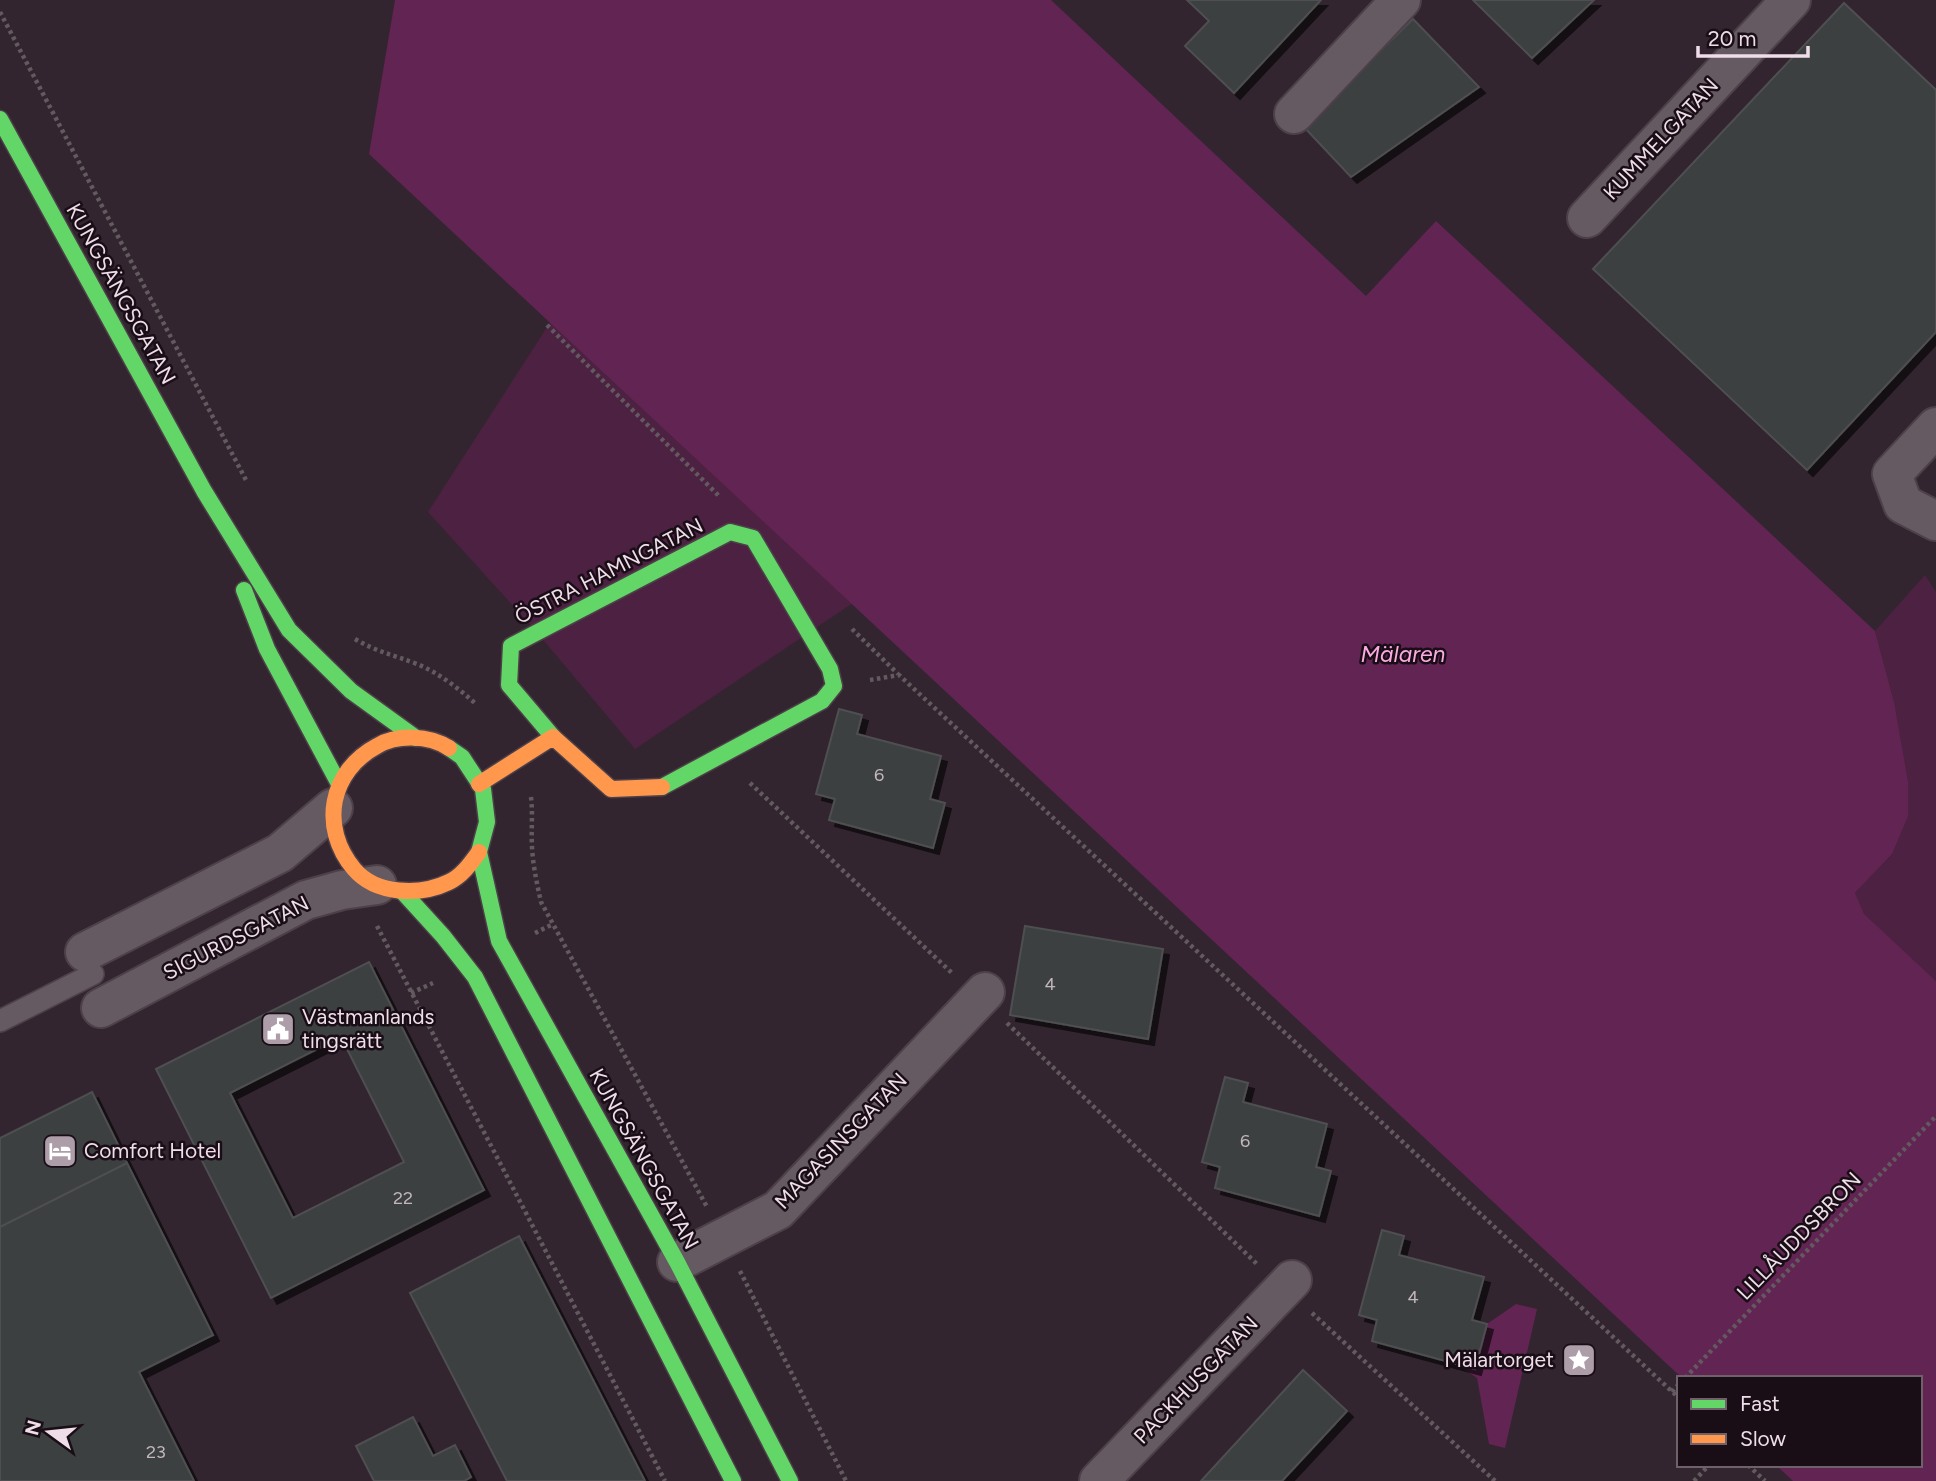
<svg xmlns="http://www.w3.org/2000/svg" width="1936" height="1481" font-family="Figtree,sans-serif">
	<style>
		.green { fill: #4c2141 }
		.water { fill: #622453 }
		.building { fill: #3e3f41; stroke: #4e4f51; stroke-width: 2; fill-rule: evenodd; filter: url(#shadow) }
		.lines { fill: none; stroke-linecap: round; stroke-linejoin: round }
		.lane-casing { stroke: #4d4049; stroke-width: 24 }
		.street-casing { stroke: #4d4049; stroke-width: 42 }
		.fast-casing { stroke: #4d4049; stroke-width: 19 }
		.slow-casing { stroke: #4d4049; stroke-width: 19 }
		.path { stroke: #635a60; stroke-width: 4.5; stroke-dasharray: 3.5 3.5; stroke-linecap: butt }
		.lane { stroke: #655a61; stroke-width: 21 }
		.street { stroke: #655a61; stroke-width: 38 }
		.fast { stroke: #63d668; stroke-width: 16 }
		.slow { stroke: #ff974d; stroke-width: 16 }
		.labels { text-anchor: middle; stroke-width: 5; stroke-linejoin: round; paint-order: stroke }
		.number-label { font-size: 18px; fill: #c3b6bf }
		.street-label { font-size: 21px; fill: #efdde9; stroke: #190d16 }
		.poi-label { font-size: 21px; fill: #efdde9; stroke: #190d16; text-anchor: start }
		.water-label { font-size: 23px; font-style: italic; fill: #fbabe3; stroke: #190d16 }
	</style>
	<defs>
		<filter id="shadow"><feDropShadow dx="6" dy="6" stdDeviation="0" flood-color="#0009"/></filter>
	</defs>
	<rect width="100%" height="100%" fill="#33252f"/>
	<!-- green -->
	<path class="green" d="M553,318l303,283 -221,148 -101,-120 -106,-117z
		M1925,575l11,17v389l-73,-67 -8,-21 37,-39 2,-152 -19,-71z"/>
	<!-- water -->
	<path class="water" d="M395,0h656l315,296 70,-75 439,410 19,71 14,80v34l-16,38 -37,39 9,21 72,67v500h-143l-17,-16h144v-87h-238l-1313,-1224z
		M1516,1304l21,5 -32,139 -16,-4 -12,-66 -22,-15 20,6 12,-45z"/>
	<!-- building -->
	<path class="building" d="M1187,0h134l-87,93 -49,-47 24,-25z
		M1473,0h121l-62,58z
		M1844,3l92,87v242l-129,138 -214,-201z
		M1413,19l66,68 -128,90 -48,-51z
		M839,709l23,6 -5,19 84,22 -11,43 15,4 -12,45 -104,-28 6,-21 -19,-5z
		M1025,926l138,23 -15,90 -138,-24z
		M369,962l115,228 -213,108 -115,-229zM341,1037l63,125 -111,56 -63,-125z
		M1225,1077l23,6 -5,19 84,22 -11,43 15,4 -12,45 -104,-28 5,-21 -18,-5z
		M92,1092l35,71 -127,64v-89z
		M127,1163l86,172 -74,37 55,109h-194v-254z
		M1382,1230l22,6 -5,19 85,22 -12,43 15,4 -12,45 -103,-28 5,-21 -18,-5z
		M519,1236l126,245h-138l-97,-188z
		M1303,1370l44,41 -65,70h-81z
		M413,1417l20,39 22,-11 16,32 -7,4h-90l-18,-35z"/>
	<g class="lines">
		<!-- lane casing -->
		<g class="lane-casing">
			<path id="lane" d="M0,1021l93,-47"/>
		</g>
		<!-- street casing -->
		<g class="street-casing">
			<path id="street" d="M1294,114l107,-114
				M1587,218l204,-218
				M1936,427l-44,47 11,30 33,17
				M85,952l195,-99 53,-45
				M101,1008l205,-108 36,-10 35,-5
				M677,1262l101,-52 207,-218
				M1099,1481l193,-201"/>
		</g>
		<!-- fast casing -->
		<g class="fast-casing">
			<path id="fast" d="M0,119l204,372 85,139 62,61 65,47
				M244,590l23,59 72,135
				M553,737l-44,-52 2,-39 219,-114 23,6 77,131 4,17 -12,15 -160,86
				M449,748l13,9 21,32 4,33 -8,30 20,89 178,321 113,219
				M402,891l41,45 32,41 258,504"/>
		</g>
		<!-- slow casing -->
		<g class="slow-casing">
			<path id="slow" d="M449,748c-20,-13 -52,-14 -72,-2 -47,25 -58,81 -23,123 22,26 66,27 95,13 13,-6 22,-19 30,-30
				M479,784l74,-47 58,52 51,-2"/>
		</g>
		<!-- path -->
		<path class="path" d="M0,12l247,470
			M547,325l173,172
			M852,629l46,45
			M355,639c22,13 39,16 62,25 22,9 41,24 59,40
			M870,680l29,-5 780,723
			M750,783l203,191
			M531,797c2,17 0,33 1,50 1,19 5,37 9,55l166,305
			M377,926l288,555
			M535,933l18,-9
			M411,993l22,-10
			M1007,1023l251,242
			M740,1271l106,210
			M1312,1313l183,168
			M1685,1378l251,-262
			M1672,1392l7,-8
			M1748,1465l17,16
			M1694,1481l15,-16"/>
		<!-- lane -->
		<use href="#lane" class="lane"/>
		<!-- street -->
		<use href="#street" class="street"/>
		<!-- fast -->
		<use href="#fast" class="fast"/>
		<!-- slow -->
		<use href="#slow" class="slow"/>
	</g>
	<!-- icons -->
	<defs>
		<g id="civic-square" transform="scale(1.75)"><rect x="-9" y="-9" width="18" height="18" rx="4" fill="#ad9da8" stroke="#190d16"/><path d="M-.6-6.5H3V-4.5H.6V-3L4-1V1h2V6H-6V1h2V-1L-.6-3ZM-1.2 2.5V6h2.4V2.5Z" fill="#fff"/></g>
		<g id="hotel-square" transform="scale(1.75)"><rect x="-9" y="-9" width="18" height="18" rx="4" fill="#ad9da8" stroke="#190d16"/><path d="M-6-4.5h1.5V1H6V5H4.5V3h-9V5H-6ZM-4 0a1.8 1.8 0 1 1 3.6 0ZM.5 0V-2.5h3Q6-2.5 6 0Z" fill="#fff"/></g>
		<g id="sight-square" transform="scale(1.75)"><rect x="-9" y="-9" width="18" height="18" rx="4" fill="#ad9da8" stroke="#190d16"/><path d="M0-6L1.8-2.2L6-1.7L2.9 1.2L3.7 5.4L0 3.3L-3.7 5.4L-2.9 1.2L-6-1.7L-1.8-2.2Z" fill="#fff"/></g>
	</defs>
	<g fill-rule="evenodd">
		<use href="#civic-square" x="278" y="1029"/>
		<use href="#hotel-square" x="60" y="1151"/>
		<use href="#sight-square" x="1579" y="1360"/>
	</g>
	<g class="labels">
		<!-- number labels -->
		<g class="number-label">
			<text x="879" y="781">6</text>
			<text x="1050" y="990">4</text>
			<text x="1245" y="1147">6</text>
			<text x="403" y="1204">22</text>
			<text x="1413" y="1303">4</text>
			<text x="156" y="1458">23</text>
		</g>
		<!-- street labels -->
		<g class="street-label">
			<text transform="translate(1661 139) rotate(-47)" y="7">KUMMELGATAN</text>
			<text transform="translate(121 294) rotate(61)" y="7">KUNGSÄNGSGATAN</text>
			<text transform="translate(609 571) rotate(-27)" y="7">ÖSTRA HAMNGATAN</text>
			<text transform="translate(236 938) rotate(-27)" y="7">SIGURDSGATAN</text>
			<text transform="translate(841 1141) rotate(-46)" y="7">MAGASINSGATAN</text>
			<text transform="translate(644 1159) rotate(61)" y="7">KUNGSÄNGSGATAN</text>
			<text transform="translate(1799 1236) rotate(-46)" y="7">LILLÅUDDSBRON</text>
			<text transform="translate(1196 1380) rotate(-46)" y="7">PACKHUSGATAN</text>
		</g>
		<!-- poi labels -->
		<g class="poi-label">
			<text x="302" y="1024">Västmanlands<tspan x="302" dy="24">tingsrätt</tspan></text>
			<text x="84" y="1158">Comfort Hotel</text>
			<text x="1554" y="1367" text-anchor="end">Mälartorget</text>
		</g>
		<!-- water labels -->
		<g class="water-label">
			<text x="1403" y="662">Mälaren</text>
		</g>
	</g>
	<!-- legend -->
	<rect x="1677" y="1376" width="245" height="91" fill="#190d16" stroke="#6f606a" stroke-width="2"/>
	<rect x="1691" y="1399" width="35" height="10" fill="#63d668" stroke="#6f606a" stroke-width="2"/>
	<text x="1740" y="1411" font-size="21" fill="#efdde9">Fast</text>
	<rect x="1691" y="1434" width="35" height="10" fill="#ff974d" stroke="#6f606a" stroke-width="2"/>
	<text x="1740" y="1446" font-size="21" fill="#efdde9">Slow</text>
	<!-- north arrow -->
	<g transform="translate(49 1432) rotate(285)" stroke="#190d16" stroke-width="5" paint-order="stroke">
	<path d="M0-5L12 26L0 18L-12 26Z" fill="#efdde9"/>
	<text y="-10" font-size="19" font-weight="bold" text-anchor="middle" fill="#efdde9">N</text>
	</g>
	<!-- scale -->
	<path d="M1698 46v10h110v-10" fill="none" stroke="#efdde9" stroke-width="3.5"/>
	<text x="1708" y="46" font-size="21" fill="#efdde9" stroke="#190d16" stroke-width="5" paint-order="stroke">20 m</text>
</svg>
